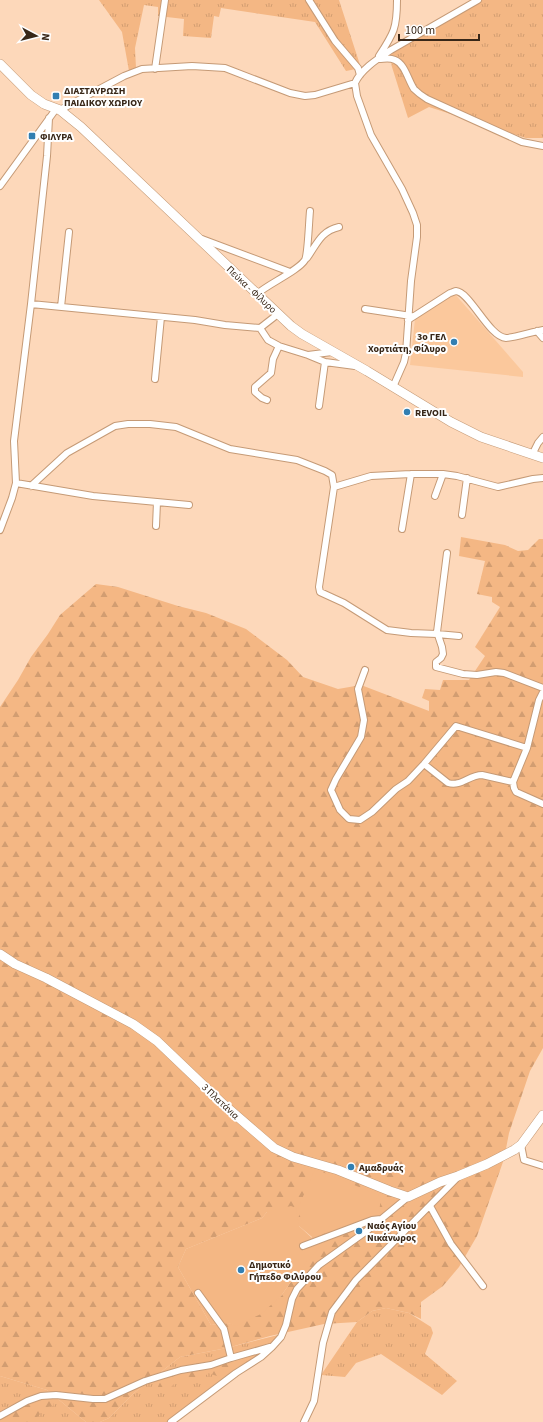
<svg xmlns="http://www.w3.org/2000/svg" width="543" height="1422" font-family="'Source Sans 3',sans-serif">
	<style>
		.built { fill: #fbc89c }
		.grass { fill: url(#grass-tufts) }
		.forest { fill: url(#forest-firs); fill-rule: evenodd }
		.park { fill: #f4b784 }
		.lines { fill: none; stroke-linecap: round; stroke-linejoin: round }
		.street-casing { stroke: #c59a76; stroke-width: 8 }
		.secondary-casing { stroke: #c59a76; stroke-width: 10 }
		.street { stroke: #fff; stroke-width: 6 }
		.secondary { stroke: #fff; stroke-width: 9 }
		.poi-dot { fill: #327fb2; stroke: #fff; stroke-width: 1.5 }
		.labels { text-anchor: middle; stroke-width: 4; stroke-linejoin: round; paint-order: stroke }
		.poi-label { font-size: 10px; font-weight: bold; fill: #382718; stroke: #fff; text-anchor: start }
		.street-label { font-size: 10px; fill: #382718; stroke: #fff }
	</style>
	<defs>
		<pattern id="grass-tufts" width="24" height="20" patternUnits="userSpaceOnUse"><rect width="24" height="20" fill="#f4b784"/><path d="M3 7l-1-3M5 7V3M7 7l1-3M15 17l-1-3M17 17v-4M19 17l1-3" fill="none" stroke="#d29d71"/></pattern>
		<pattern id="forest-firs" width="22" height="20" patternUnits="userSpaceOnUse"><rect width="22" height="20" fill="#f4b784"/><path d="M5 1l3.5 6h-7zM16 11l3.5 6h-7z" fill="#d29d71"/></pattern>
	</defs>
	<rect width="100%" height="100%" fill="#fdd8ba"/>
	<!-- built -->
	<path class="built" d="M454,293l69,79v5l-113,-12 5,-46z"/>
	<!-- grass -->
	<path class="grass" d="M99,0h240l22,68 -15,3 -31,-49 -94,-14 -2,9 -5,-1 -3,22 -28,-2 1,-17 -26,-3v-9l-14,-2 -9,43 1,20 -7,3 -7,-39z
		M474,0h69v138h-17l-97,-31 -21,11 -16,-51 -2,-12 21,-20z
		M386,1308l23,5 22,14 2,6 -8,21 32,27 -15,14 -61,-41 -25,9 -11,14 -24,-2 36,-53 15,-11z
		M278,1335l-14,17 -97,70h-67l9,-4 25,-25 46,-36 47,-9z
		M0,1376l47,14 39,32h-86z"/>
	<!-- forest -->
	<path class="forest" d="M461,537l44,8 13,6 10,-1 11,-11h4v509l-13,23 -21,62 -5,26 -27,77 -18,31 -16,19 -22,16v17l-12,-6 -23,-5 -14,3 -15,11 -33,2 -54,12 -43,12 -47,9 -46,36 -25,25 -9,4h-14l-39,-32 -47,-14v-669l18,-27 13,-23 17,-23 12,-19 36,-31 22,3 60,19 28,7 40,16 41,31 16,17 35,12 23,-4 68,26v-10l-7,-3 3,-9 15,1 3,-10h26l16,-24 -10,-9 25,-40 -8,-5v-5l-15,-3 8,-33 -26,-5zM267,1212l32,14 13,11 -15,36 -16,23 -45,29 -8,-2 -17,2 -33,-58 8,-18 76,-31z
		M264,1352l-24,16 -12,5 -4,3 -4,1 -12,-4c-8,10 -18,16 -28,5 -8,7 -11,15 -23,12 2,-7 4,-10 11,-14l56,-12z
		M52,1398l2,4 -1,4 -11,2 -2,6 -7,8 -27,-1v-4l3,-4 28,-14z"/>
	<!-- park -->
	<path class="park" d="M315,1169l66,27 -2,18 -64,23 -13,-13 -4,-16z
		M291,1206l5,2 3,18 13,12 7,10 -22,25 -16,23 -20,18 -25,12 -8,-3 -17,2 -33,-58 8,-18 76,-31 5,-6z"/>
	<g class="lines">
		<!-- street casing -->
		<g class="street-casing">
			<path id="street" d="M309,0l26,41 23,27 2,7
				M379,56c15,-23 18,-28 18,-56
				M379,59c5,0 10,-2 16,1 10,4 13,20 19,29 4,4 8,7 13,10l95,43 21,4
				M155,69l10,-69
				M60,110l64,-34 18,-7 50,-3 33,2 65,25 15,3 10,-1 40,-12
				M0,186l56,-77
				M202,239l88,33
				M307,258c10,-14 14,-27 32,-31
				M257,294c11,-10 41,-23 48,-34 3,-6 4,-40 5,-49
				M31,304l164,16 30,5 35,3 18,-14
				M61,307l8,-75
				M365,309l46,7
				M408,320l42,-27c1,0 5,-2 6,-2 14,1 33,46 50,47 7,0 29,-7 37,-8
				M260,328l8,12 11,6 29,9 24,-3
				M537,331l6,7
				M308,355l17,7 30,4
				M155,379l6,-62
				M393,387l11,-25 2,-9 5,-72 6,-44v-12l-4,-12 -11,-24 -31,-54 -14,-39 -2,-13c6,-14 24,-25 36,-33l87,-50
				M267,400l-5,-2 -7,-6v-5l16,-14 2,-14 6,-13
				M319,406l6,-44
				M532,455l6,-12 5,-6
				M16,483l77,13 96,9
				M31,486l36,-33 48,-27 13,-2h22l26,3 54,22 67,11 28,11 7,4 2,12
				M435,496l8,-22
				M462,515l5,-37
				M156,526l1,-24
				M402,529l9,-55
				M0,530l12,-32 4,-15 -2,-42 17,-137 16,-148 2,-38
				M447,553l-10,79 5,15 1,7 -2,4 -5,4v5l27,7 14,1 19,-3 8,1 39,15
				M459,636l-22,-2 -26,-1 -24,-3 -43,-27 -24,-11 -1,-5 15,-100 37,-11 40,-2h32l14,2 41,11 35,-8 10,-1
				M365,670l-7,19 6,31 -3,17 -25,42 -5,11 9,20 9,9 11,1 12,-8 24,-23 12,-8 16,-17 32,-38 71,22
				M543,692l-4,8 -12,48 -14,34 1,6 2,4 27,12
				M424,764l24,19c13,4 21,-8 34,-8l31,7
				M521,1145l3,15 19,6
				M430,1206l21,38 32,42
				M303,1246l69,-26 9,-1
				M198,1293l26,36 7,29
				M0,1416l27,-15 14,-5 15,-1 37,4h12l40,-18 16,-5 20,-6 30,-5 20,-7 39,-11
				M171,1422l65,-49 25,-16 11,-10 9,-10 5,-12 6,-26 5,-10 22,-24 49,-35 40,-33
				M304,1422l10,-21 9,-58 9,-31 24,-32 101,-102"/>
		</g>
		<!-- secondary casing -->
		<g class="secondary-casing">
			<path id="secondary" d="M0,64l31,31 13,9 16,6 21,17 210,199 11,8 65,37 84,51 30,15 62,21
				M0,954l15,10 31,14 87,46 24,17 66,63 51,44 19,9 45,13 52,21 18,6 32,-15 18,-6 29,-12 27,-14 7,-5 22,-30"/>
		</g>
		<!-- street -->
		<use href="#street" class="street"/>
		<!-- secondary -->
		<use href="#secondary" class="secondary"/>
	</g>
	<!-- markers -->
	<g class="poi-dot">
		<rect x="52" y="92" width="8" height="8" rx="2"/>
		<rect x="28" y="132" width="8" height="8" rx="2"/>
		<circle cx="454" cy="342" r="4"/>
		<circle cx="407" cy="412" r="4"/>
		<circle cx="351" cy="1167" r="4"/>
		<circle cx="359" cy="1231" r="4"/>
		<circle cx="241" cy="1270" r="4"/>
	</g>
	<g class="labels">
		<!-- poi labels -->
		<g class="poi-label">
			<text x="64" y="94">ΔΙΑΣΤΑΥΡΩΣΗ<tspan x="64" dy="12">ΠΑΙΔΙΚΟΥ ΧΩΡΙΟΥ</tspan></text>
			<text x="40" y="140">ΦΙΛΥΡΑ</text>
			<text x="446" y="340" text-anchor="end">3ο ΓΕΛ<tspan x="446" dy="12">Χορτιάτη, Φίλυρο</tspan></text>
			<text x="415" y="416">REVOIL</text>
			<text x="359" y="1171">Αμαδρυάς</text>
			<text x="367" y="1229">Ναός Αγίου<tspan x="367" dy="12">Νικάνωρος</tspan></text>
			<text x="249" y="1268">Δημοτικό<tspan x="249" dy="12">Γήπεδο Φιλύρου</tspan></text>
		</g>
		<!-- street labels -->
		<g class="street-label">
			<text transform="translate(252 289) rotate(43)" y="4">Πεύκα - Φίλυρο</text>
			<text transform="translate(221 1101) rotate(43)" y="4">3 Πλατάνια</text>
		</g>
	</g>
	<!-- north arrow -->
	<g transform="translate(36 36) rotate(97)" stroke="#ffffff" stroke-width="3" paint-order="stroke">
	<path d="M0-3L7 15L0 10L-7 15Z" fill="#382718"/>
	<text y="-6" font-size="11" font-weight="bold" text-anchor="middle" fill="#382718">N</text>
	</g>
	<!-- scale -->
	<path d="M399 34v6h80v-6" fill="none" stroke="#382718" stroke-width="2"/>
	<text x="405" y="34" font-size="12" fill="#382718" stroke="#ffffff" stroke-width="3" paint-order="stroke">100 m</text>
</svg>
